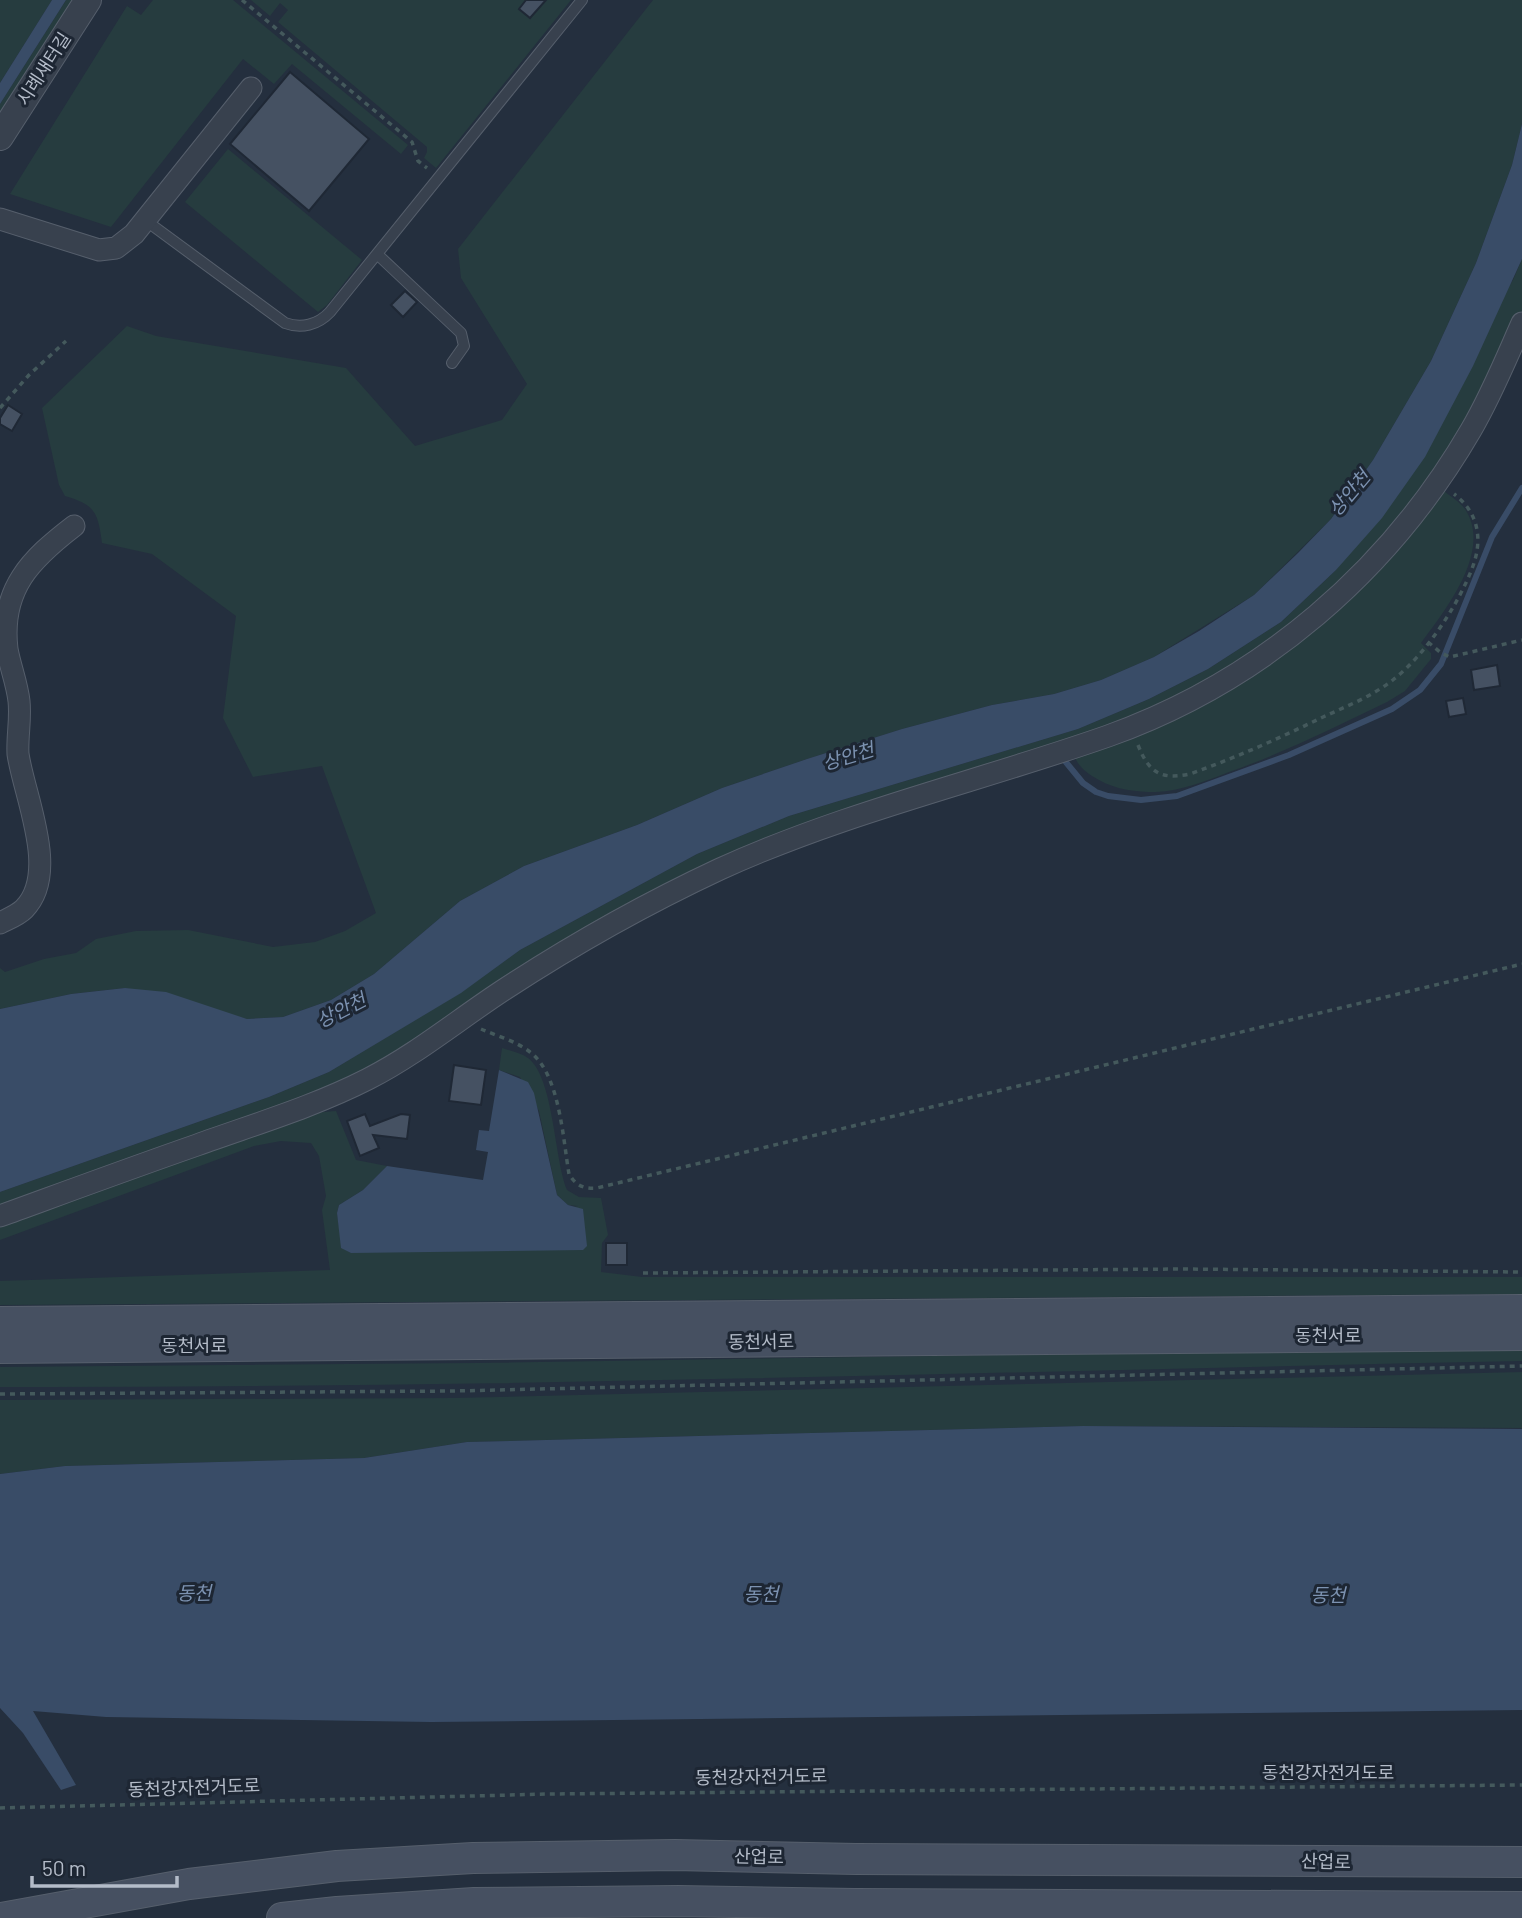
<svg xmlns="http://www.w3.org/2000/svg" width="1522" height="1918" font-family="Barlow,'Noto Sans KR',sans-serif">
	<style>
		.green { fill: #263c3f }
		.water { fill: #394c67 }
		.lines { fill: none; stroke-linecap: round; stroke-linejoin: round }
		.stream { stroke: #394c67; stroke-width: 6 }
		.building { fill: #455162; stroke: #1f2835; stroke-width: 2 }
		.service-casing { stroke: #565f6c; stroke-width: 12 }
		.minor-casing { stroke: #565f6c; stroke-width: 23 }
		.tertiary-casing { stroke: #565f6c; stroke-width: 28 }
		.secondary-casing { stroke: #565f6c; stroke-width: 32 }
		.path { stroke: #44595c; stroke-width: 3.5; stroke-dasharray: 5 5; stroke-linecap: butt }
		.service { stroke: #38414e; stroke-width: 10 }
		.minor { stroke: #38414e; stroke-width: 21 }
		.tertiary { stroke: #38414e; stroke-width: 26 }
		.secondary { stroke: #465061; stroke-width: 30 }
		.labels { text-anchor: middle; stroke-width: 6; stroke-linejoin: round; paint-order: stroke }
		.street-label { font-size: 18px; fill: #b4bcc9; stroke: #1d2633 }
		.water-label { font-size: 19px; font-style: italic; fill: #7c92b1; stroke: #1d2633 }
	</style>
	<rect width="100%" height="100%" fill="#242f3e"/>
	<!-- green -->
	<path class="green" d="M0,0h52l-52,83z
		M66,0h8l-74,116v-12z
		M153,0h80l175,145 -7,9 -109,-90 -18,20 -31,-25 -132,168 -101,-33 117,-188 14,9z
		M251,0h320l-135,168 -12,-10 3,-6v-5l-149,-125 10,-12 -8,-7 -10,13z
		M653,0h869v124l-10,41 -36,98 -45,98 -58,99 -42,59 -77,76 -100,62 -53,23 -47,14 -62,11 -90,24 -95,30 -85,29 -85,37 -113,41 -64,35 -86,73 -43,26 -48,17 -36,2 -122,-31 -54,6 -71,15v-41l5,4 39,-13 32,-6 20,-14 40,-8 52,-1 85,17 42,-5 30,-11 31,-18 -54,-147 -69,11 -30,-59 13,-102 -84,-62 -50,-11c-4,-31 -7,-38 -37,-47l-6,-11 -17,-77 85,-82 29,10 190,32 69,78 87,-26 25,-36 -66,-106 -3,-29z
		M228,149l134,111 -35,45 -9,7 -133,-110z
		M1522,259v52l-32,72 -85,134 -125,121 -134,78 -290,95 -369,184 -137,85 -350,132v-20l269,-95 60,-25 131,-79 60,-43 177,-96 92,-38 289,-87 71,-30 59,-30 73,-47 55,-52 177,-290z
		M1444,491c6,5 16,11 21,18 28,42 -20,101 -44,134l10,10v6l-26,32 -18,11c-52,25 -104,51 -158,70 -23,9 -48,19 -73,20 -20,0 -39,-2 -57,-12 -11,-6 -23,-14 -25,-27l134,-55z
		M502,1048c9,3 19,5 26,10 26,20 26,100 39,132l12,7 22,1 7,37 -6,8 -1,29 41,5h880v17l-1522,11v-24l330,-11 -8,-60 4,-14 -7,-40 -8,-13 -30,-2 -27,5 -254,94v-18l311,-109 25,-2 20,49 31,6 -24,24 -24,15 -2,8 5,35 9,5 227,-47 -10,-1 -11,-10 -18,-84 -19,-34 -21,-7z
		M1522,1347v14c-507,10 -1015,27 -1522,26v-20l475,-4z
		M1522,1372v56l-439,-2 -616,16 -103,16 -299,8 -65,8v-74l454,-2z"/>
	<!-- water -->
	<path class="water" d="M52,0h14l-66,104v-21z
		M1522,124v135l-49,107 -48,91 -43,61 -46,52 -55,52 -73,47 -59,30 -71,30 -289,87 -92,38 -177,96 -59,43 -132,79 -60,25 -269,95v-183l71,-15 54,-6 41,4 81,27 36,-2 48,-17 43,-26 86,-73 64,-35 113,-41 85,-37 85,-29 95,-30 90,-24 62,-11 47,-14 53,-23 45,-26 55,-36 44,-42 33,-34 42,-59 58,-99 45,-98 36,-98z
		M499,1070l29,12 6,11 23,102 11,10 15,4 4,37 -4,4 -232,3 -10,-5 -4,-35 2,-8 24,-15 24,-24 96,14 5,-28 -12,-2 3,-20 10,1z
		M1083,1426l439,3v281l-1091,12 -325,-5 -73,-6 43,74 -15,5 -38,-57 -23,-25v-234l65,-8 299,-8 103,-16z"/>
	<g class="lines">
		<!-- stream -->
		<path class="stream" d="M1065,761l18,22 13,9 12,4 33,4 36,-4 112,-41 103,-46 28,-19 21,-26 51,-127 30,-49"/>
	</g>
	<!-- building -->
	<path class="building" d="M526,0h20l-16,18 -11,-9z
		M290,72l79,67 -60,72 -79,-67z
		M405,291l12,11 -14,15 -12,-12z
		M8,405l14,9 -10,17 -12,-7v-6z
		M1497,665l3,21 -26,4 -3,-20z
		M1463,698l3,16 -17,3 -3,-16z
		M454,1065l32,5 -5,35 -32,-4z
		M365,1114l5,12 31,-12 9,1 -3,24 -34,-4 6,13 -19,8 -13,-35z
		M606,1243h21v22h-21z"/>
	<g class="lines">
		<!-- service casing -->
		<g class="service-casing">
			<path id="service" d="M145,220l140,103c16,6 33,2 45,-11l252,-312
				M377,254l84,79 3,13 -12,17"/>
		</g>
		<!-- minor casing -->
		<g class="minor-casing">
			<path id="minor" d="M0,219l99,31 17,-2 18,-14 117,-146
				M0,923c8,-4 18,-8 24,-14 36,-36 0,-113 -6,-155 -1,-18 3,-35 1,-53 -2,-18 -9,-35 -12,-52 -7,-60 24,-90 67,-123
				M0,1216c66,-24 131,-48 197,-71 58,-21 116,-38 171,-66 49,-25 91,-60 137,-90 69,-45 140,-85 215,-120 125,-57 260,-88 388,-133 154,-55 281,-165 363,-306 20,-34 35,-71 51,-107"/>
		</g>
		<!-- tertiary casing -->
		<g class="tertiary-casing">
			<path id="tertiary" d="M0,137l88,-137"/>
		</g>
		<!-- secondary casing -->
		<g class="secondary-casing">
			<path id="secondary" d="M0,1322l1522,-12
				M0,1348l1522,-13
				M1,1918l188,-34 148,-18 136,-8 202,-3 181,4 666,3
				M282,1918l55,-6 137,-9 204,-2 177,3 667,3"/>
		</g>
		<!-- path -->
		<path class="path" d="M242,0l170,142 6,19 9,7
			M0,408l29,-33 37,-34
			M1428,642l13,11 9,4 72,-17
			M1138,745c11,28 23,35 52,29 45,-16 90,-36 133,-57 24,-11 50,-21 71,-38 32,-25 65,-75 79,-113 10,-28 5,-54 -19,-72
			M481,1029c16,7 35,12 49,23 30,22 33,88 39,122 7,12 15,15 28,14l925,-224
			M643,1273l538,-4 341,3
			M0,1394l454,-3 1068,-25
			M0,1808l549,-14 973,-9"/>
		<!-- service -->
		<use href="#service" class="service"/>
		<!-- minor -->
		<use href="#minor" class="minor"/>
		<!-- tertiary -->
		<use href="#tertiary" class="tertiary"/>
		<!-- secondary -->
		<use href="#secondary" class="secondary"/>
	</g>
	<g class="labels">
		<!-- street labels -->
		<g class="street-label">
			<text transform="translate(44 69) rotate(-57)" y="6">시례새터길</text>
			<text x="1328" y="1342">동천서로</text>
			<text transform="translate(761 1342) rotate(-1)" y="6">동천서로</text>
			<text x="194" y="1352">동천서로</text>
			<text x="1328" y="1779">동천강자전거도로</text>
			<text transform="translate(761 1777) rotate(-1)" y="6">동천강자전거도로</text>
			<text transform="translate(194 1788) rotate(-2)" y="6">동천강자전거도로</text>
			<text transform="translate(759 1857) rotate(1)" y="6">산업로</text>
			<text transform="translate(1326 1862) rotate(1)" y="6">산업로</text>
		</g>
		<!-- water labels -->
		<g class="water-label">
			<text transform="translate(1349 493) rotate(-50)" y="7">상안천</text>
			<text transform="translate(848 756) rotate(-17)" y="7">상안천</text>
			<text transform="translate(341 1010) rotate(-27)" y="7">상안천</text>
			<text transform="translate(194 1593) rotate(-1)" y="7">동천</text>
			<text x="761" y="1601">동천</text>
			<text x="1328" y="1602">동천</text>
		</g>
	</g>
	<!-- scale -->
	<path d="M32 1876v10h145v-10" fill="none" stroke="#b4bcc9" stroke-width="3.5"/>
	<text x="42" y="1876" font-size="21" fill="#b4bcc9" stroke="#1d2633" stroke-width="5" paint-order="stroke">50 m</text>
</svg>
